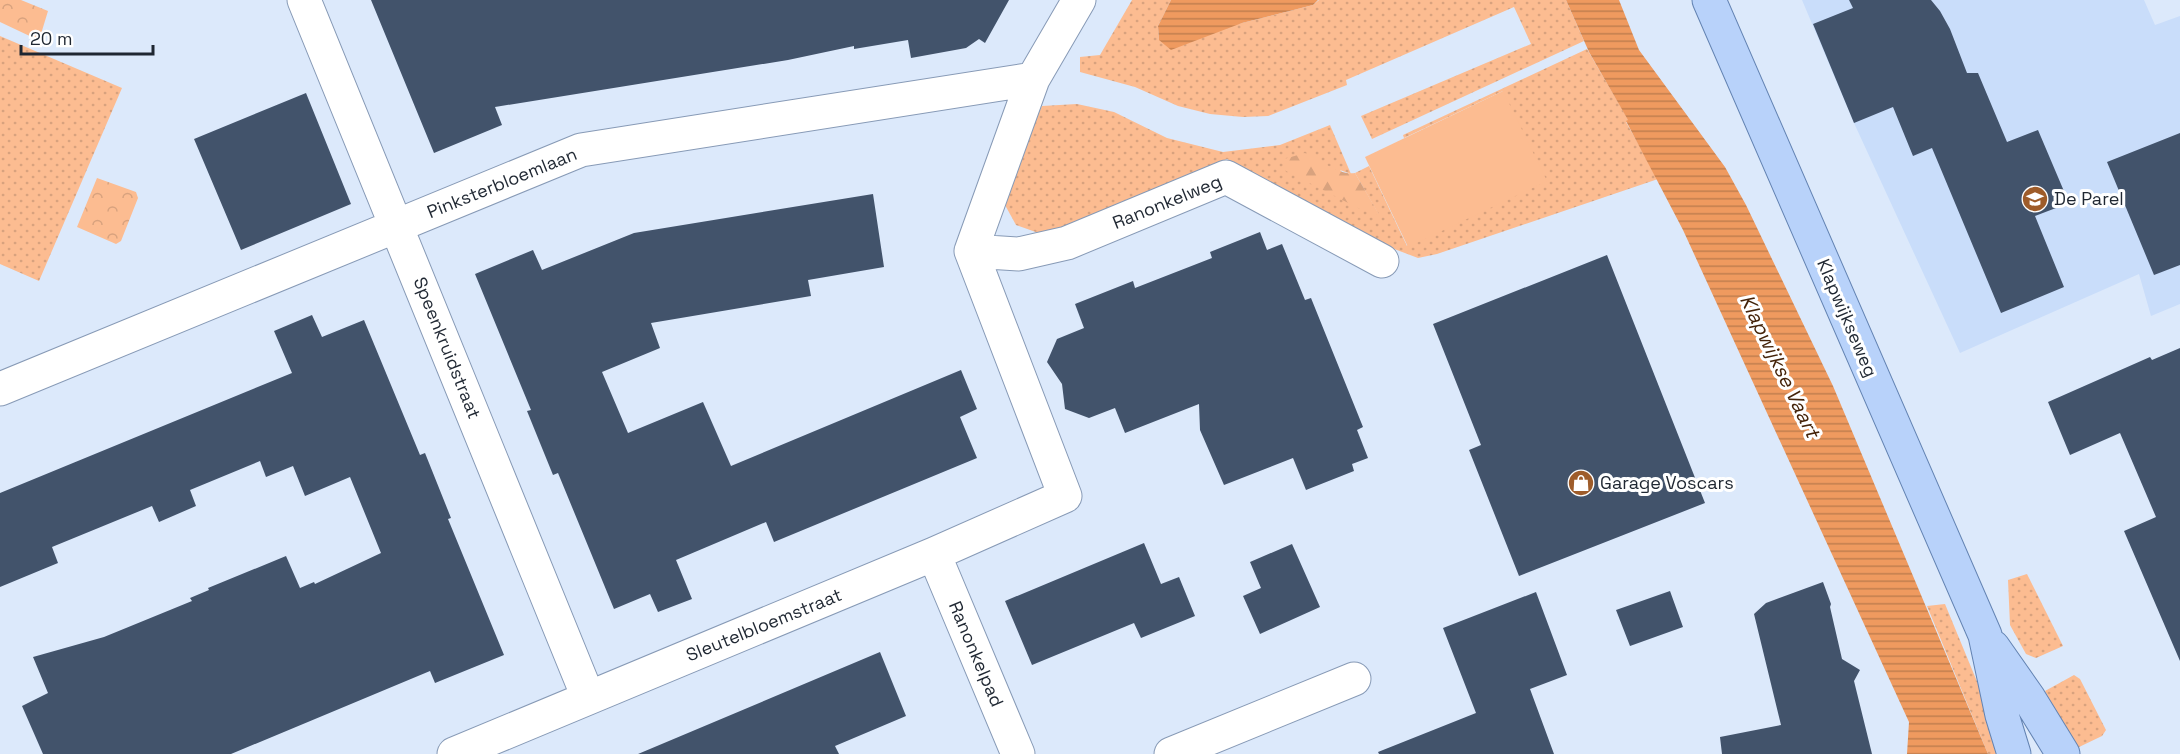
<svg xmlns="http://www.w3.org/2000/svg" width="2180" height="754" font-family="'Space Grotesk',sans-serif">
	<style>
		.built { fill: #c9ddfa }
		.grass { fill: url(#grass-dots) }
		.forest { fill: url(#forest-firs) }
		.park { fill: url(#park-crowns) }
		.pitch { fill: #fcbc91 }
		.water { fill: url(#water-rules) }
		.building { fill: #42536b }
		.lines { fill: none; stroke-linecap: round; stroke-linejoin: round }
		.minor-casing { stroke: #879ab6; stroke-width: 35 }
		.major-casing { stroke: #6383b2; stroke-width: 35 }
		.minor { stroke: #fff; stroke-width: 33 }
		.major { stroke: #b8d2fa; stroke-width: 33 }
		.labels { text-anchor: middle; stroke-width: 6; stroke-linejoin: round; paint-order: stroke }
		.street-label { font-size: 18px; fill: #1f2732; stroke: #fff }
		.poi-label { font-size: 18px; fill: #1f2732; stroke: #fff; text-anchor: start }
		.water-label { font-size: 20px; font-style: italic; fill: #442309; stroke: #fff }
	</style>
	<defs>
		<pattern id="grass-dots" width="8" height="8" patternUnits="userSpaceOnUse" patternTransform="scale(1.5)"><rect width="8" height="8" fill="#fcbc91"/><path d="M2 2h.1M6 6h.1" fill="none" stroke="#d8a27e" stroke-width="1.8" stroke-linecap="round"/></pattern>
		<pattern id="forest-firs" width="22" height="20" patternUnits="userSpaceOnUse" patternTransform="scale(1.5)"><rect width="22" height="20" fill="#fcbc91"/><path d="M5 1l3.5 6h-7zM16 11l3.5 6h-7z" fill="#d8a27e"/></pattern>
		<pattern id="park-crowns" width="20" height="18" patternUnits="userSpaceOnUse" patternTransform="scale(1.5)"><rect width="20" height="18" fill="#fcbc91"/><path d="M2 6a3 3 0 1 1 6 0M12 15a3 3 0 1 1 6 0" fill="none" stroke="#d8a27e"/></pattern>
		<pattern id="water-rules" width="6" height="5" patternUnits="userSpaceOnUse" patternTransform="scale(1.5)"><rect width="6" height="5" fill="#ef9a5f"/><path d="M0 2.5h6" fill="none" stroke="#c17e4f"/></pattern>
	</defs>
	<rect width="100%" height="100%" fill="#dce9fb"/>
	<!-- built -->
	<path class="built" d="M1802,0h342l11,25 25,-9v288l-29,12 -12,-42 -179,79 -106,-230z"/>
	<!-- grass -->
	<path class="grass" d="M1132,0h39l-13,26 1,14 83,-17 71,-18 6,-5h247l18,41 -212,98 -11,-23 170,-72 -17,-37 -168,73 1,5 -79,31 -25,1 -33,-3 -32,-8 -43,-19 -55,-15v-15l20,-2z
		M0,36l122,52 -83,193 -39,-17z
		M1587,49l42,72 -3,1 32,57 -221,75 -19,4 -29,-11 -162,-88 -180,77 -31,-11 -11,-20 22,-69 15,-30 35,-2 37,8 53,26 56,14 57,-7 50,-20 21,49 -11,-4 39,45 -24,-42 14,-7 38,80 96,-155 -99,47 -1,-3z
		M2027,574l36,72 -27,12 -10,-4 -16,-29 -2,-45z
		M1945,604l33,80 24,70h-14l-61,-148z
		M2074,675l6,4 26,51 -4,6 -25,12 -32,-57z"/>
	<!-- forest -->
	<path class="forest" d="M1305,153c13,6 35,23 50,20l25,43 -22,-8 -72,-37 -2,-12z"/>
	<!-- park -->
	<path class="park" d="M0,0h21l27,11 -7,23 -5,5 -36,-17z
		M97,178l39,14 2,6 -17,43 -5,3 -39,-17z"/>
	<!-- pitch -->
	<path class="pitch" d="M1503,91l44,90 -139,66 -43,-90z"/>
	<!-- water -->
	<path class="water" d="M1171,0h147l-5,5 -71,18 -71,27 -12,-10 -1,-14z
		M1566,0h53l20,50 86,117 21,38 87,181 155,368h-81l2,-32 -226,-492 -57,-109 2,-1 -39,-68z"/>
	<!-- building -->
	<path class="building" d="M371,0h638l-24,43 -6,-4 -13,9 -55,10 -3,-18 -54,9v-3l-66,14 -293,47 7,18 -68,28z
		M1849,0h82l9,11 10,18 17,44h11l29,69 31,-12 31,73 -34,13 29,71 -63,26 -69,-165 -19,8 -20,-49 -39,16 -41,-99 40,-16z
		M306,93l45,111 -110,46 -47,-111z
		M2180,133v132l-26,10 -47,-113z
		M873,194l11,73 -76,13 3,16 -160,27 9,25 -58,24 26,61 75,-31 28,64 230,-96 16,39 -17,8 17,41 -203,84 -8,-20 -90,38 16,39 -34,13 -8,-18 -36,15 -56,-136 -5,2 -26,-64 4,-1 -56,-136 58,-24 9,20 92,-37z
		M1260,232l7,18 15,-6 23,56 6,-2 52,129 -6,3 11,28 -16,6 2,7 -48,19 -13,-32 -69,27 -24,-55 -1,-26 -74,29 -10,-25 -26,10 -24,-9 -3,-25 -15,-22 10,-23 27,-11 -9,-24 58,-23 2,7 77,-30 -2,-6z
		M1607,255l98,248 -186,73 -50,-126 12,-5 -48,-121z
		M312,315l10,22 42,-17 56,135 5,-2 26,65 -3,1 56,136 -69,28 -5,-12 -199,83h-188l-21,-48 26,-13 -15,-36 71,-20 88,-36 -2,-3 19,-8 -1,-2 78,-32 14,32 14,-6 1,2 66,-31 -31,-76 -45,19 -12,-30 -27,11 -6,-16 -70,29 6,16 -37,16 -7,-16 -100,41 6,16 -58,24v-94l292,-120 -18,-42z
		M2180,348v313l-56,-130 32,-14 -36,-84 -50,22 -22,-53 102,-45 2,3z
		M1144,543l17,41 18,-7 16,39 -54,22 -7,-15 -102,42 -27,-64z
		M1292,544l28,63 -60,27 -17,-38 18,-8 -11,-26z
		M1823,582l8,22 -1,3 12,52 18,11 -6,11 18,73h-150l-2,-17 61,-12 -27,-111 12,-11z
		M1670,591l13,36 -53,19 -14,-36z
		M1536,592l31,83 -37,14 24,65h-175l-1,-2 98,-39 -33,-85z
		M880,652l26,64 -71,30 4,8h-201z"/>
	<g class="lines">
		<!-- minor casing -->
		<g class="minor-casing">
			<path id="minor" d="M304,0l284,697
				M971,251l48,3 48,-11 159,-66 156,84
				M0,389l581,-239 452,-71
				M934,554l84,200
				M454,754l480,-200 131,-58 -94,-245 62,-172 46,-79
				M1171,754l183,-75"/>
		</g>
		<!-- major casing -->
		<g class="major-casing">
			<path id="major" d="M1709,0l276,635 17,80 12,39
				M1993,647l35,50 35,57"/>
		</g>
		<!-- minor -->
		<use href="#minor" class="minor"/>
		<!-- major -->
		<use href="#major" class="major"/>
	</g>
	<!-- icons -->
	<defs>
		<g id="school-disc" transform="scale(1.35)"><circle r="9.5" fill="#9e5c2a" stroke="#fff"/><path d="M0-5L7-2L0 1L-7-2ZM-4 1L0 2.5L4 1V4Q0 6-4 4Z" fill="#fff"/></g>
		<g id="shop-disc" transform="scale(1.35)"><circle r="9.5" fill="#9e5c2a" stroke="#fff"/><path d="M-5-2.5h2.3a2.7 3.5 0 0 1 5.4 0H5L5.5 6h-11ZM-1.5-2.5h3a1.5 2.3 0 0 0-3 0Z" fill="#fff"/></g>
	</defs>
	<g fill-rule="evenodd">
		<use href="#school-disc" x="2035" y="199"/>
		<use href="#shop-disc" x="1581" y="483"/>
	</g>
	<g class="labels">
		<!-- street labels -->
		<g class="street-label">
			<text transform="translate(502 183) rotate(-22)" y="6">Pinksterbloemlaan</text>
			<text transform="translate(1167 202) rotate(-22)" y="6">Ranonkelweg</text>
			<text transform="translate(1847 318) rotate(67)" y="6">Klapwijkseweg</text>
			<text transform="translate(447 348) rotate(68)" y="6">Speenkruidstraat</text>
			<text transform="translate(764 625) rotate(-22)" y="6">Sleutelbloemstraat</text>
			<text transform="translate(976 654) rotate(67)" y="6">Ranonkelpad</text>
		</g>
		<!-- poi labels -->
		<g class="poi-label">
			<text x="2054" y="205">De Parel</text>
			<text x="1600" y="489">Garage Voscars</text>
		</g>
		<!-- water labels -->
		<g class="water-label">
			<text transform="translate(1780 366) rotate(64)" y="7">Klapwijkse Vaart</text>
		</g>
	</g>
	<!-- scale -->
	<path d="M21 45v9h132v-9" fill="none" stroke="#1f2732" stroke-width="3"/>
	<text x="30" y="45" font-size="18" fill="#1f2732" stroke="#ffffff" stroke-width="4.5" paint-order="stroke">20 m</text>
</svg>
